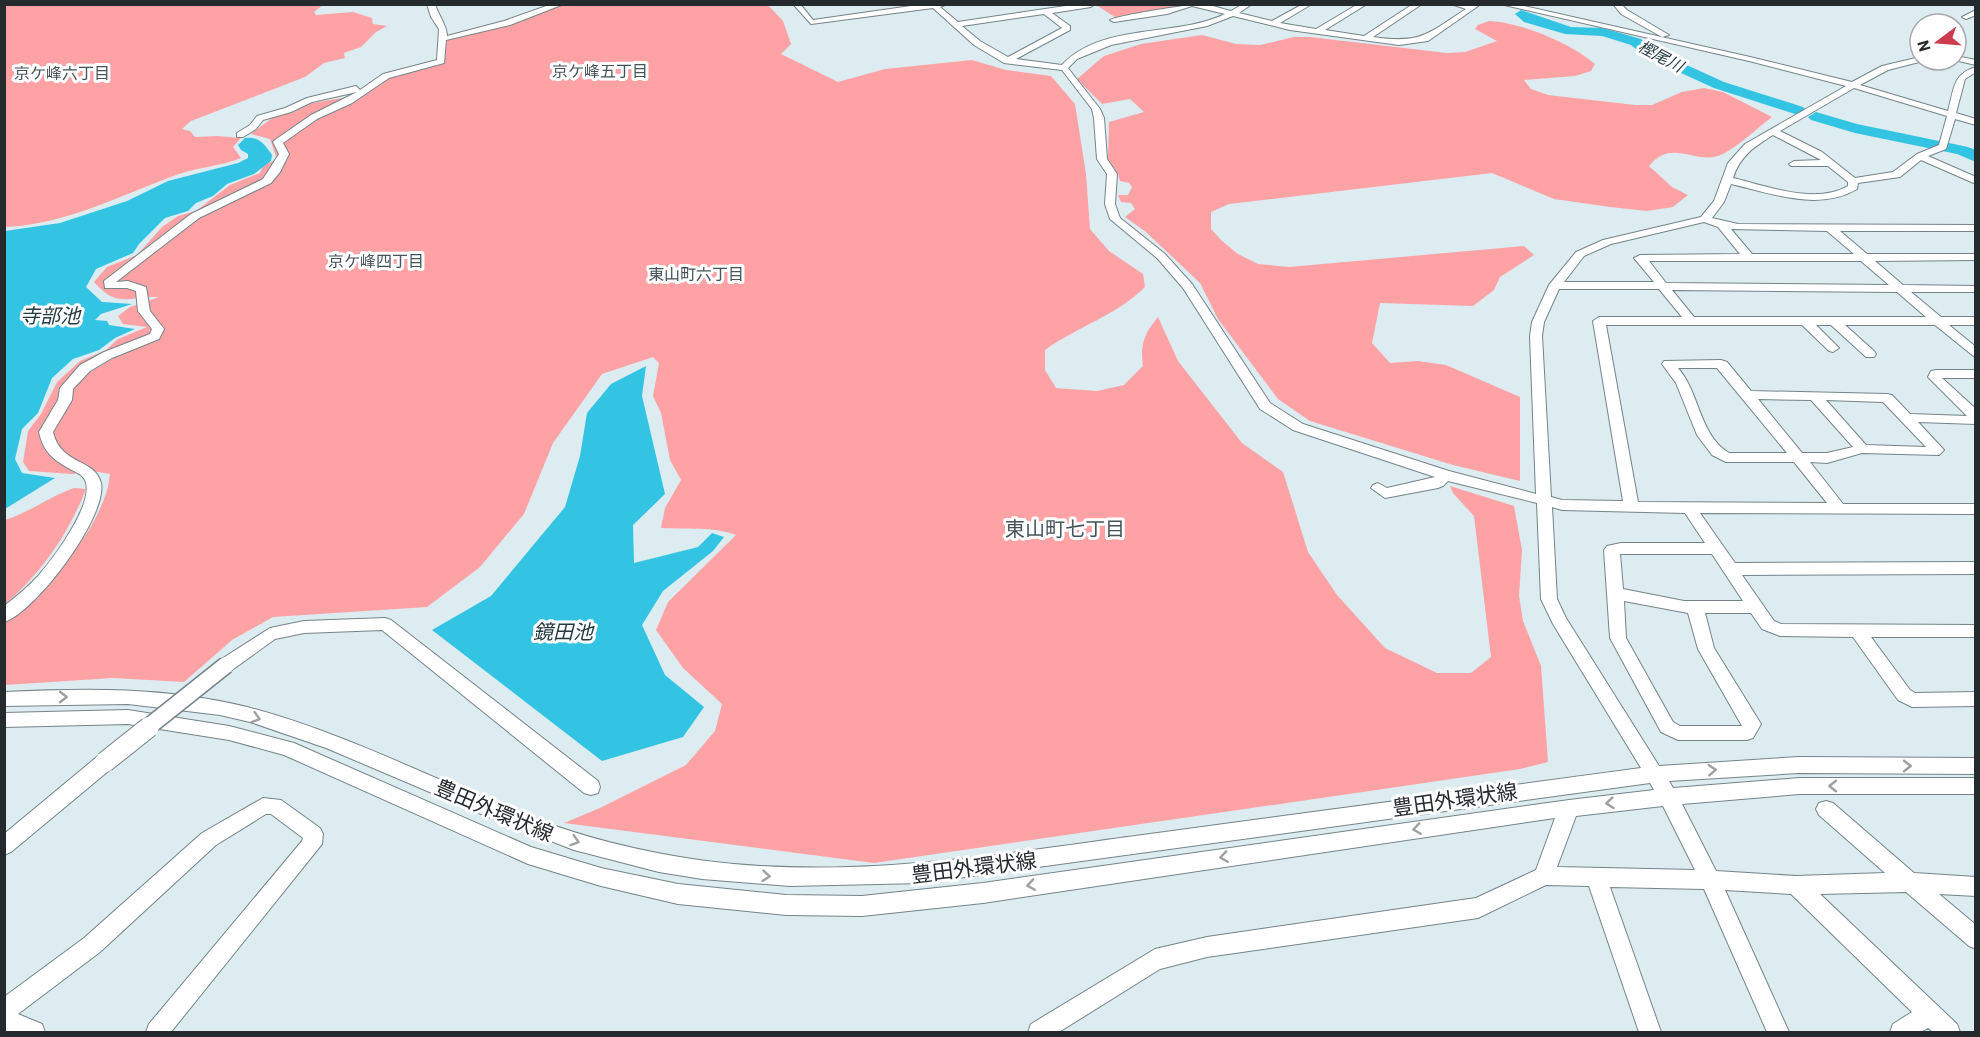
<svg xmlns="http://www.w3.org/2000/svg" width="1980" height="1037" font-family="Barlow,'Noto Sans JP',sans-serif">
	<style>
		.green { fill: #fea2a6 }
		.water { fill: #34c4e3 }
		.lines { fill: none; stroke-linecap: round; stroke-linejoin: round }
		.river { fill: #34c4e3; fill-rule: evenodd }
		.minor-casing { stroke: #758488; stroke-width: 2 }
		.minor { fill: #fff; fill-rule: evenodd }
		.minor-bridge-far1-casing { stroke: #758488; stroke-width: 19; stroke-linecap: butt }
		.minor-bridge-casing { stroke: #758488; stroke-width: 22; stroke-linecap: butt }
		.minor-bridge-far1 { stroke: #fff; stroke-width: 16 }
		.minor-bridge { stroke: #fff; stroke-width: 20 }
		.oneway { stroke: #9da0a0 }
		.labels { text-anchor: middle; stroke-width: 6; stroke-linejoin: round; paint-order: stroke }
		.far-water-label { font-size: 16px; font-style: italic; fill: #243b41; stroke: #fff }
		.far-neighbourhood-label { font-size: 16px; fill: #465357; stroke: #fff }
		.water-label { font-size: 20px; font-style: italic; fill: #243b41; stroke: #fff }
		.neighbourhood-label { font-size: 20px; fill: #465357; stroke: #fff }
		.near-street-label { font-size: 21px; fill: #252b2d; stroke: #fff }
	</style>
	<rect width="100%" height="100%" fill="#dcecf0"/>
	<!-- green -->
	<path class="green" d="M5,4l318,1 -9,7 2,3 37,-3 19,6 1,6 14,2 -11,6 -15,15 -17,6 1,5 -21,5 -19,14 -114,44 -9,8 8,2 5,6 22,-1 24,2 -8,9 8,11c-20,8 -42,9 -62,16 -59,21 -110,50 -174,53z
		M564,5h204l15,16 8,23 -10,10 57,28 47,-13 87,-9 34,10 45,6 24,28 11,70 4,55 19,22 34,23 2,13c-28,28 -68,40 -100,63v20l11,18 41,3 27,-6 19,-19c-3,-22 1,-32 15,-49l20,44 64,82 41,29 25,80 29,43 48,53 52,25h34l20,-16 -17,-141 -21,-23 -3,-7 64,20 8,44 -3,46 4,25 18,45 7,96 -28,7 -646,94 -310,-40 36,-15 86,-43 29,-34 7,-27 -39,-36 -27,-38 12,-28 68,-67c-23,-9 -49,-5 -75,-7l4,-20 16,-28 -11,-20 -9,-47 -8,-17 6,-33 -6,-6 -51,17 -49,69 -29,71 -44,53 -53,40 -154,10 -41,23 -48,42 -71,-4 -108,7v-62c39,-34 100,-95 105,-149l-18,-3 -20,3 -43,-3 -6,-9 5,-31 13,-17 16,-32 23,-21 26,-11 12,-11 29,-12 -24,-3 -5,-8 12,-9 29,-10c-31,-1 -41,12 -65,-15l13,-15 30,-12 25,-28 16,-11 18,-5 34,-26 30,-12 3,-7 14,-7 -7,-20 -19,-5 21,-16 22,-6 18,-9 36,-6 39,-21 53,-13 5,-7 -1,-16z
		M1096,5l83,-1 3,1 -12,5 -52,9z
		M1489,21c31,1 82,22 106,43l-4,7 -16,5 -51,4 7,9 17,6 87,10h17l30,-13 22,-4 19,4 49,25c-15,11 -32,28 -49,37 -27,13 -50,-17 -74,12l23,21 16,8 -15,12 -26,4 -37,-4 -56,-8 -62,-26 -263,31 -18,8v17l11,12 16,13 20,10 31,3 235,-21 10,9 -34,22 -6,13 -21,16 -93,-3 -8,40 18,20 28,-2 28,4 74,32v84l-67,-16 -143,-44 -32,-22 -60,-80 -18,-36 -54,-51 -21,-15 10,-8 -4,-6 -10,-1 -3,-7h10l4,-8 -3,-4 -9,-2 -2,-7 -10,-15 1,-37 35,-10 -14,-13 -28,5 -25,-25 27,-23 37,-12 61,-9 34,9 24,1 34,-8h16l137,16 18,-1 32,-11 -22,-12 3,-4z
		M74,488l12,1c-17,44 -45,85 -81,115v-84c25,-8 44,-23 69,-32z"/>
	<!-- water -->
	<path class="water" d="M245,138c14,-2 20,7 27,17l-1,6 -17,13 -27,10 -14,12 -17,7 -8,8 -23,7 -26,26 -6,9 -37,16 -10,18 16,15 30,2 -31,10 -6,6 12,1 2,4 26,4 -20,9 -16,12 -26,9 -21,19 -14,35 -16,16 -7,30 7,14 33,5 -50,31v-278l55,-8 67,-22 41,-20 70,-18 10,-5v-4l-7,-4 -3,-5z
		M646,366l-4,30 23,98 -32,31 1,38 64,-16 14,-14 12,4 -11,14 -50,40 -21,34 23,50 39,32 -21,30 -81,24 -170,-131 59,-34 74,-89 15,-51 7,-43 24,-29z"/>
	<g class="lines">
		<!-- river -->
		<path class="river" d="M1521,10l50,17 32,1 38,11 15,12 68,31 79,25 3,3 -8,5 -84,-27 -68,-31 -15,-12 -29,-9 -37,-2 -41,-12 -9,-8z
			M1816,112l41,12 111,23 8,3v12l-19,-8 -102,-21 -44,-13 -3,-3z"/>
		<!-- minor casing -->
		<g class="minor-casing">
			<path id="minor" d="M427,4h8c3,11 12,21 12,32l57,-15 48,-17h12l-54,21 -64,15 -2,23 -55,15 -37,25 -35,16 -34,24 6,11 -9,18 -9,11 -72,35 -83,64 12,-1 18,6 4,24 14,18 -5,10 -47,19 -22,13 -17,18 -1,11 -19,32c8,34 42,26 48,51 7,33 -66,130 -97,139v-16c12,-9 24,-19 34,-30 14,-16 64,-81 44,-100 -3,-3 -9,-5 -12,-7 -17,-9 -27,-18 -31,-37l19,-32 2,-12 20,-23 24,-13 46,-18 2,-5 -14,-18 -2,-20 -9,-3h-22l-1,-7 87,-67 72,-35 16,-25 -6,-12 2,-2 36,-25 46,-23 -45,10 -21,10 -28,8 -7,9 -13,8h-6v-4l13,-8 7,-9 28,-8 22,-10 49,-12 4,4 23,-16 54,-14 2,-31 -8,-12z
				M793,4h7l13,16 112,-16h22l-7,3 18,15 121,-18h15l-3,3 -39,6 18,13v4l-54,29 46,6c40,-43 113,-27 163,-51l-33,-8 -25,8 -53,8 -4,-2c9,-5 82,-16 93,-16 10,1 19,5 28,7l12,-7h9l-13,9 33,8 31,-17h9l-32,19 36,6 42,-25h9l-42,26 39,6 49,-32h9l-49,33c49,7 54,-3 93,-28l-15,-5h30l-53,37 -29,4 -109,-15 -57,-14 -26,10 -96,19 -34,14 -9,9 32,41 4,9 3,41 10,15 -2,30 5,14 45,36 27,30 78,119 33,21 146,47 87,23 -6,-158 2,-14 17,-37 27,-33 27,-12 98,-23 13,-16 14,-38 17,-19 101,-58 -97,-25 -249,-57h15l235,53 102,25 30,-16 38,-9v3l3,1 -35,9 -28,15 88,26c6,-21 4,-37 28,-44v5l-11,7 -9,34 20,6v6l-21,-6 -9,30 -18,7 48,21v7l-55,-24 -21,17 -42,6 -1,6c-38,23 -87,4 -126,-5l-7,18 -12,16 26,6 238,1v6h-136l27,23h109v6l-101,1 28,24 73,1v6h-65l30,25h35v8h-27l27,22v11l-41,-33h-90l29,26 2,3 -2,3h-8l-35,-32h-15l23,23 -6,4 -4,-1 -27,-26h-196l32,177 189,1 -33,-41h-68l-14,-7 -15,-20 -21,-52 -14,-19 2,-3 57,-1 6,2 24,29 136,3 5,1 18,19 57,2 -39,-39 3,-6 5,-1h40v8h-34l34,31v15l-58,-2 26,28 -5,5 -77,-2 -35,10 -17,-1 33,42h133v10l-276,-1 35,50 241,-1v12l-234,1 32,46 7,3 195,1v12h-105l39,53 5,3 61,-1v14l-64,1 -14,-7 -45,-63 -73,-1 -18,-7 -11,-16h-46l9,35 47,76 -8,14 -6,2h-69l-17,-8 -51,-94 -6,-88 3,-4 14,-3h84l-20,-30 -123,-3 -10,-3 5,92 9,19 93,148 140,-9 177,1v16l-177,-1 -130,8 4,7 127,-10h176v16h-176l-118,10 34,67 80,5 89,-3 -66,-58 -3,-6 3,-6 7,-2 7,2 81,70 62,4v19l-37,-2 37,31v24l-7,-3 -63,-54 -86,2 137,130 3,8h-27l-5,-4 -7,4h-31l3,-8 19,-12 -121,-118 -66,-4 64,142h-22l-63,-143 -94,-2 51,145h-22l-50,-146 -43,-1 -68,33 -271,39 -47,12 -101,63h-31l3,-8 124,-75 52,-12 269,-39 60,-28 19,-52 -572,85 -121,13 -76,-1 -108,-11 -77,-18 -73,-22 -244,-109 -55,-15 -101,-16 -124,3v-14l124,-3 101,16 65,17 237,104 70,21 77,16 108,11 76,1 121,-13 586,-83 85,-10 -4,-7 -728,100 -132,3 -88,-7 -43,-7 -85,-22 -88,-34 -160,-68 -76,-26 -30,-7 -92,-11 -124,2v-14c82,-4 163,-5 243,15 100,26 192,76 289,112 53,20 107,33 163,41 152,21 300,-6 451,-26 163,-22 327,-44 491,-66l-88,-144 -12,-25 -4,-96 -89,-22 -5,5 -5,2 -53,10 -14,-10 2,-3 5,-2 9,5 48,-11 -142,-47 -33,-21 -77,-121 -26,-30 -47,-39 -5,-15 2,-30 -10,-15 -3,-41 -2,-9 -30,-39 -58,-7 -30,-18 -41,-37 -122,16zM1044,14l18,14 -54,29 -28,-16 -18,-15zM1854,88l93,28 -8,29 -22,9 -24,18 -38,6 -33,-26 -42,-21zM1773,135l48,25 -27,1 -5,3 2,2h37l20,16v4c-33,19 -81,0 -115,-8 7,-22 21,-31 40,-43zM1704,222l14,5 22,27 -100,1 -6,3 20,24h-90l20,-26 27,-12zM1731,229l96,2 27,23h-102zM1649,261h212l28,24 -223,-2zM1559,289h100l23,28h-83l-6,4 30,180 -61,-1 -11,-3 -9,-161 2,-14zM1672,290l225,2 29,25h-232zM1678,368h39l70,85h-58c-30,-18 -29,-60 -51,-85zM1758,399l53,1 42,47 -26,6h-25zM1826,400l57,2 43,45 -60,-2zM1620,554h92l31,47h-59l-61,-12zM1624,601l64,12 10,36 44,77h-62l-7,-4 -47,-84zM1663,806l32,64 -138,-3 19,-51z
				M1613,4h8l6,6 42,25 -7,2 -41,-23z
				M1976,10v5l-10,4 -4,-2z
				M1956,56l20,4v5l-22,-5z
				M385,618l6,2 207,161 2,6 -2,6 -7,2 -7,-2 -202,-163 -78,3 -29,6 -43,31 -6,2 -6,-2 -3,-5 3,-5 50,-32 34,-7z
				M105,754l7,2 2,6 -2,6 -101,84 -7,3v-21l94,-78z
				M263,798l18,2 39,28 3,6 -1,10 -151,188h-25l3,-8 153,-183 1,-3 -32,-24h-5l-50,31 -116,107 -82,62 24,10 3,8 -41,-1v-34l80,-59 118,-105z"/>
		</g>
		<!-- minor -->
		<use href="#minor" class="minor"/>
		<!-- minor-bridge-far1 casing -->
		<g class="minor-bridge-far1-casing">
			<path id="minor-bridge-far1" d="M147,728l79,-63"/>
		</g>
		<!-- minor-bridge casing -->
		<g class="minor-bridge-casing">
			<path id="minor-bridge" d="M105,762l44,-35"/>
		</g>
		<!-- minor-bridge-far1 -->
		<use href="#minor-bridge-far1" class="minor-bridge-far1"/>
		<!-- minor-bridge -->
		<use href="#minor-bridge" class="minor-bridge"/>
	</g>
	<!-- one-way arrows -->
	<defs><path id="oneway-chevron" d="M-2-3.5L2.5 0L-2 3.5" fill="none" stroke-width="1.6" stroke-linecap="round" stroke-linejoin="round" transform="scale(1.5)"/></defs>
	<g class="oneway">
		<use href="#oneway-chevron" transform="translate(63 697)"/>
		<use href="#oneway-chevron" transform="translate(256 718) rotate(17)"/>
		<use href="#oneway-chevron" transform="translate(1907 766)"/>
		<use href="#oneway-chevron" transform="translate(1712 770) rotate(-3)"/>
		<use href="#oneway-chevron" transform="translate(1833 786) rotate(-180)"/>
		<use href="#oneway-chevron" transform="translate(1610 803) rotate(174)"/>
		<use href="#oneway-chevron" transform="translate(1417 829) rotate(172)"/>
		<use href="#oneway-chevron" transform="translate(575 841) rotate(17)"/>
		<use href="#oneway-chevron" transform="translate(1224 857) rotate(172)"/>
		<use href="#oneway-chevron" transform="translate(766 876) rotate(5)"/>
		<use href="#oneway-chevron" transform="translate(1031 885) rotate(171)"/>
	</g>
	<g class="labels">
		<!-- far-water labels -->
		<g class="far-water-label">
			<text transform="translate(1661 56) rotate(28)" y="6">樫尾川</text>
		</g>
		<!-- far-neighbourhood labels -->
		<g class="far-neighbourhood-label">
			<text x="600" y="77">京ケ峰五丁目</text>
			<text x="62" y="79">京ケ峰六丁目</text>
			<text x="376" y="267">京ケ峰四丁目</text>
			<text x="696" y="280">東山町六丁目</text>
		</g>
		<!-- water labels -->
		<g class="water-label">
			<text x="50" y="323">寺部池</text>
			<text x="563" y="639">鏡田池</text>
		</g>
		<!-- neighbourhood labels -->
		<g class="neighbourhood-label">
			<text x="1065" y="536">東山町七丁目</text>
		</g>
		<!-- near-street labels -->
		<g class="near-street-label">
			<text transform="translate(1455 800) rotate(-8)" y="7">豊田外環状線</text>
			<text transform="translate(494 811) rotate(23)" y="7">豊田外環状線</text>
			<text transform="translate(974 868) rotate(-7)" y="7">豊田外環状線</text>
		</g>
	</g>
	<!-- border -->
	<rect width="1980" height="1037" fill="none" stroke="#252b2d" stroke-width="12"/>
	<!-- north arrow -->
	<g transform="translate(1938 42) rotate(254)"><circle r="28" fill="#ffffff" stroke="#a8aaab" stroke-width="1.5"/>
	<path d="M0-4.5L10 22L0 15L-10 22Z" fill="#cc3c50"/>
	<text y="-9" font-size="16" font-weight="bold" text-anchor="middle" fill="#252b2d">N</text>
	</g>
</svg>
